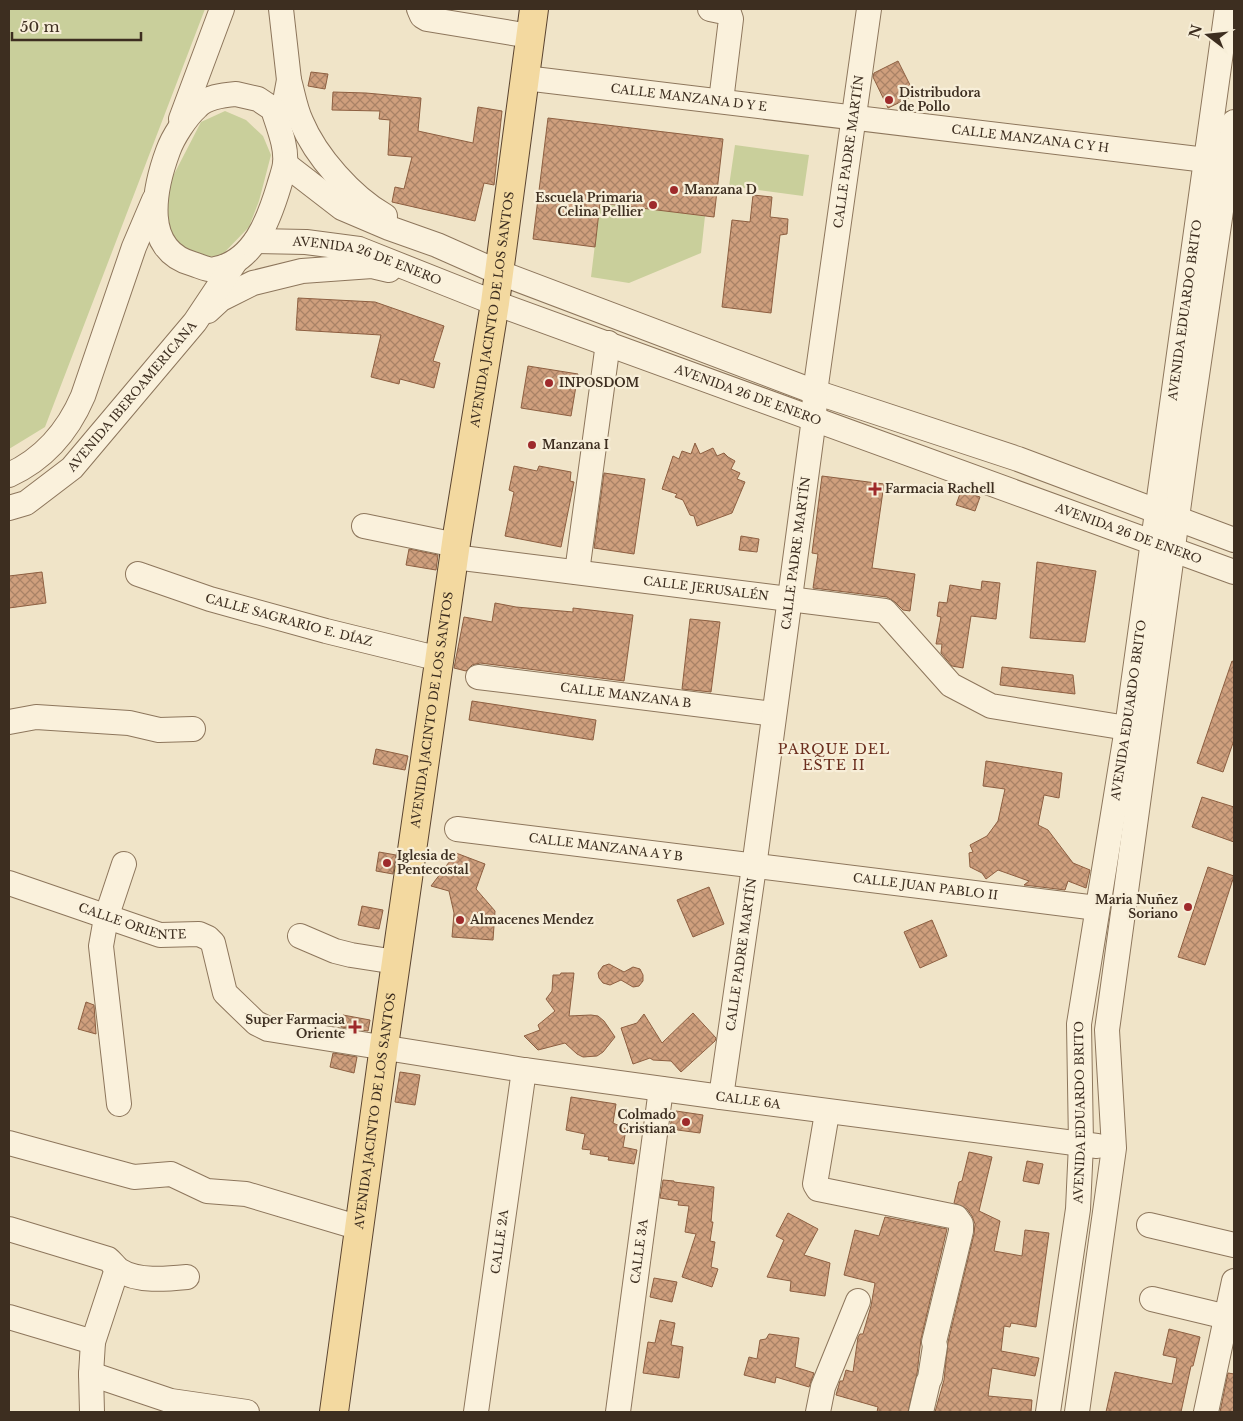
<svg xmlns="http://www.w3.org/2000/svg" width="1243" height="1421" font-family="'Libre Baskerville',serif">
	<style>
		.green { fill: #c9cf9b }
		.building { fill: url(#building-cross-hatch); stroke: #8d5f41 }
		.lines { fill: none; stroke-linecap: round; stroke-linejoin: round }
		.minor-casing { stroke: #8d765c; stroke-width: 26 }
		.major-casing { stroke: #5b4430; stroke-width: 30 }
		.minor { stroke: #faf1dc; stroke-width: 24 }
		.major { stroke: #f3d9a0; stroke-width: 28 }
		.poi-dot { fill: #9e2a2b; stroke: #f7eed8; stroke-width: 2 }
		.labels { text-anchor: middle; stroke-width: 4.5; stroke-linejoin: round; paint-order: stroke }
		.poi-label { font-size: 12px; font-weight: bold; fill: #3d2e20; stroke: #f7eed8; text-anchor: start }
		.street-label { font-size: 12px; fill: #3d2e20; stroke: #f7eed8 }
		.neighbourhood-label { font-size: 14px; letter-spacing: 1px; fill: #6b2e1e; stroke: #f7eed8 }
	</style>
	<defs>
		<pattern id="building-cross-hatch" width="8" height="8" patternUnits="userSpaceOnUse" patternTransform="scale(1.25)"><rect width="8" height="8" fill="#cf9f7d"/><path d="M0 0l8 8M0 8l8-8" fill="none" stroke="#a98266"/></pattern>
	</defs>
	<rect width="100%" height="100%" fill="#f0e4c8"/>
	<!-- green -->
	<path class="green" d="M9,9h196l-160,418 -36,22z
		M225,111l21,9 17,16 8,19 -12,46 -10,26 -28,29 -15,1 -15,-2 -26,-25 5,-48 31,-60z
		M735,145l74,10 -6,41 -74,-10z
		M600,203l105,13 -4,37 -72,30 -38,-6z"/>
	<!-- building -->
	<path class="building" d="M898,61l17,34 -27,13 -15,-31 1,-4z
		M311,72l17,2 -3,15 -17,-3z
		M333,92l33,1 55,5 -3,33 55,12 5,-36 24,4 -8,74 -10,-2 -9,38 -83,-19 3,-15 9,2 8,-32 -24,-2 2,-35 -11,-1 1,-8 -48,-1z
		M548,118l175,21 -9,78 -114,-14 -5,44 -62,-8z
		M753,195l19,2 -2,20 18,2 -1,15 -7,1 -9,78 -49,-6 10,-87 18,2z
		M298,298l77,4 69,24 -11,35 7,2 -6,25 -34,-9 -1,5 -28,-7 10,-42 -85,-5z
		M528,366l50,8 -7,42 -50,-8z
		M695,443l5,11 13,-6 4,8 7,-3 4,4 7,4 -4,8 9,4 -3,6 8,3 -13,31 -35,13 -3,-10 -4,-1 -7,-15 -8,-3 2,-3 -15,-5 11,-33 6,3 3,-8 9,3z
		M514,466l23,5 2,-5 32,6 -1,9 4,1 -13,65 -56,-11 9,-44 -5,-2z
		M604,473l41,6 -11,75 -40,-6z
		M822,476l62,8 -12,84 43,6 -5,37 -7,-1 -8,-8 -8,-5 -74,-9 5,-34 -6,-1z
		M961,491l19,6 -5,14 -19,-6z
		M741,536l18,3 -2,13 -18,-2z
		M409,549l29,6 -2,15 -30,-5z
		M1037,562l59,9 -11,71 -55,-4z
		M42,572l4,31 -37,5v-32z
		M982,581l18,2 -4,36 -25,-3 -8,52 -11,-2 -11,-13 1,-9h-6l5,-27 -4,-1 2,-14 8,1 3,-18 31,5z
		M495,603l21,4 57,5v-4l60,7 -9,66 -144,-18 -8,2 -6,6 -12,-3 10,-51 28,5z
		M690,619l30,3 -9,70 -29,-3z
		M1232,661l2,1v78l-11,32 -26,-9z
		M1002,667l71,8 2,19 -75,-9z
		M472,701l124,19 -3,20 -124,-20z
		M376,749l32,7 -3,14 -32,-6z
		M986,761l76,12 -3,25 -15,-3 -6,30 10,5 25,33 17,7 -4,18 -18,-7 -3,9 -41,-5 5,-4 -31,-11 -12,9 -4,-6 -12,-6 -1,-14 4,-1 -3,-7 17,-9 11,-15 7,-32 -22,-3z
		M1202,797l32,10v35l-42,-15z
		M379,852l17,3 -3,19 -17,-3z
		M456,853l29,11 -9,25 19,22 -2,29 -41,-3 2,-24 -5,-22 -18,-5z
		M1208,867l26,9 -29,89 -27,-8z
		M709,887l15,37 -31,13 -16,-37z
		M362,906l21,4 -4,19 -21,-4z
		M932,920l15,36 -27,12 -16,-36z
		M609,964l15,8 9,-5 7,2 3,6v6l-4,5 -6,1 -12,-7 -11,5 -7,-2 -4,-5 -1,-5 5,-7z
		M561,973h13l-5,43 22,-1 7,1 6,5 11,16 -12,15 -6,4 -14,1 -6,-3 -12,-11 -27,7 -14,-14 16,-6 -2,-5 17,-14 -9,-12 6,-8 1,-16h7z
		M86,1002l8,3 2,29 -18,-5z
		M693,1013l23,25 -1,3 -34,31 -10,-11 -18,-1 -3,-2 -17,6 -12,-36 16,-5 7,-9 18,29z
		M343,1015l27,5 -2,11 -27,-4z
		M333,1053l24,4 -3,16 -24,-6z
		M400,1072l20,3 -5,30 -20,-3z
		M571,1097l45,7 -3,19 13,6 -3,18 14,3 -3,14 -26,-4 1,-3 -19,-3 1,-4 -9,-1 3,-15 -19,-4z
		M676,1111l27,4 -3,18 -30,-4 2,-14z
		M969,1152l23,5 -13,54 21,10 -6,30 28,5 3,-26 24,3 -13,94 -25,-4 -1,4 -6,-1 -3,25 38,7 -4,18 -43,-8 -4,28 44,4 -1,12h-96l9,-32 4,-38 26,-108 1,-10 -3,-8 -5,-7 -13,-6 5,-21 3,-1z
		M1027,1161l16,3 -4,20 -16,-3z
		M663,1180l11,1v1l40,5 -3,35h2l-3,19 5,1 -4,25 7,2 -6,18 -30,-10 14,-43 -11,-2 4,-26 -11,-1 1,-4 -19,-3z
		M788,1213l30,16 -14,26 26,8 -5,33 -35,-5 1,-10 -24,-4 17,-37 -8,-4z
		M885,1217l62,12 -26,110 -4,35 -9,38h-31l1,-5 -42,-12 4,-14h3l3,-11 7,2 5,-35 2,-3h3l8,-28 4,-23 -31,-8 11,-45 24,6z
		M654,1278l23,4 -5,20 -22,-5z
		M660,1320l15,3 -4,22 12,2 -4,31 -36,-5 5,-31 7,1z
		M1169,1329l31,8 -7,29h-2l-10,46h-75l9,-40 57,12 5,-26 -14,-3z
		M769,1334l30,4 -4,29 19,6 -5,14 -33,-10 -1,6 -31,-8 5,-18 8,2 3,-19 6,-1z
		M1228,1373l6,1v38h-14z"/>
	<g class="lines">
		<!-- minor casing -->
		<g class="minor-casing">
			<g id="minor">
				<path d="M281,9l8,71 -3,16"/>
				<path d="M419,9l3,7 5,3 103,17"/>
				<path d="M710,9l19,4 2,6 -10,82"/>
				<path id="s1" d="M525,78l681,82"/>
				<path d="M289,80c4,14 6,28 12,41 15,36 51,76 84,95"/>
				<path d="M236,94l22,5 15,10c5,17 14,37 12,55 -1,7 -4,15 -6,22 -10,33 -25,76 -64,83 -6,2 -15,-3 -22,-5 -52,-14 -39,-75 -25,-113 5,-14 18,-34 29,-44 9,-10 26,-12 39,-13z"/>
				<path d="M181,119l41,-110"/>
				<path d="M285,164l57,44 47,20 48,17 61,27 317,120 203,67 216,81"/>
				<path id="s2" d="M256,241l50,1 53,7 136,54 739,269"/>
				<path d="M208,311l13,-12 32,-16 49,-12 70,-5 17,4"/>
				<path d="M9,475c35,-16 59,-44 74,-79l51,-149 20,-47"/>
				<path id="s3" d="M9,508l17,-5 46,-35 123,-146 40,-60"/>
				<path d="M364,526l92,19"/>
				<path id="s4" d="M454,557l431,54 66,74 40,21 136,22"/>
				<path d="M577,572l31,-229"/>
				<path id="s5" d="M138,574l72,25 116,32 114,28"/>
				<path id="s6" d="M478,677l296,37"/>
				<path d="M9,722l27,-5 93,6 30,7 34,-1"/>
				<path id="s7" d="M457,829l640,79"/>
				<path id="s8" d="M9,883l151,52 39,-1 9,4 5,5 12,50 31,30 12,6 256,41 197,27 376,49"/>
				<path d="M300,936l35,15 16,4 45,7"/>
				<path id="s9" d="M721,1097l33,-230 60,-449 1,-26 54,-383"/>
				<path d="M119,1104l-18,-158 5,-28 18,-54"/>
				<path d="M827,1113l-12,71 3,5 138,28 5,7v7l-27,111 1,4 -5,32 -2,4 -7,30"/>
				<path d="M9,1143l125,34 37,-3 36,17 39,3 114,34"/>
				<path d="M1149,1225l85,20"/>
				<path d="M9,1229l99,30c4,3 7,8 11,11 18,12 48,9 68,7"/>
				<path d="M1152,1299l75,18"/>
				<path d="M9,1317l84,25"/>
				<path d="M91,1374l80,27 76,11"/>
				<path d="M92,1412l-1,-38 2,-32 24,-73"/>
				<path id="s10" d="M476,1412l48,-342"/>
				<path id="s11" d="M618,1412l43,-323"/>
				<path d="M818,1412l5,-25 35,-86"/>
				<path id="s12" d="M1048,1412l30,-203 3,-65 -2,-120 48,-296 100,-719"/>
				<path d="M1077,1412l37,-264 -7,-118 82,-600 45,-308"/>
				<path d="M1206,1412l28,-131"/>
			</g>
		</g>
		<!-- major casing -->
		<g class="major-casing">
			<g id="major">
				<path id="s13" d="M334,1412l50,-366 73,-510 38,-233 39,-294"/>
			</g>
		</g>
		<!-- minor -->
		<use href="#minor" class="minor"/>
		<!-- major -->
		<use href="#major" class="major"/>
	</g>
	<!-- markers -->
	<g class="poi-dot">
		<circle cx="889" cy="100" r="5"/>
		<circle cx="674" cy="190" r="5"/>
		<circle cx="653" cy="205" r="5"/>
		<circle cx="549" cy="383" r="5"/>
		<circle cx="532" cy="445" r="5"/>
		<path d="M872.5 481.5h5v5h5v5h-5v5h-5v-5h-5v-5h5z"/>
		<circle cx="387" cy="863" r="5"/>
		<circle cx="1188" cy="907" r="5"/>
		<circle cx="460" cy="920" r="5"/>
		<path d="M352.5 1019.5h5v5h5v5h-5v5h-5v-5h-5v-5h5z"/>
		<circle cx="686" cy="1122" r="5"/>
	</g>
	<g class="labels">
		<!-- poi labels -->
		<g class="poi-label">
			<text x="899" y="97">Distribudora<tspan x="899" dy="14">de Pollo</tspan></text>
			<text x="684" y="194">Manzana D</text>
			<text x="643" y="202" text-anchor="end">Escuela Primaria<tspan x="643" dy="14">Celina Pellier</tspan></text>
			<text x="559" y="387">INPOSDOM</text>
			<text x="542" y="449">Manzana I</text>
			<text x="885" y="493">Farmacia Rachell</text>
			<text x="397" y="860">Iglesia de<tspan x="397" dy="14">Pentecostal</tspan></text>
			<text x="1178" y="904" text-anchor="end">Maria Nuñez<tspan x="1178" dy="14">Soriano</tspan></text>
			<text x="470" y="924">Almacenes Mendez</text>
			<text x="345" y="1024" text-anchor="end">Super Farmacia<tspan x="345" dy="14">Oriente</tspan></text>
			<text x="676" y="1119" text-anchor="end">Colmado<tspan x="676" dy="14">Cristiana</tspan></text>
		</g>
		<!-- street labels -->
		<g class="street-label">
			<text dy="4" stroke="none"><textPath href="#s1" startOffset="165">CALLE MANZANA D Y E</textPath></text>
			<text dy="4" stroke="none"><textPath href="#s1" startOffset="509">CALLE MANZANA C Y H</textPath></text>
			<text dy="4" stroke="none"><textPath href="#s9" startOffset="954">CALLE PADRE MARTÍN</textPath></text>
			<text dy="4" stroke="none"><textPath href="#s2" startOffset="114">AVENIDA 26 DE ENERO</textPath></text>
			<text dy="4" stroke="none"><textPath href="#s12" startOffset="1112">AVENIDA EDUARDO BRITO</textPath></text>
			<text dy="4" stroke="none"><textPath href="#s13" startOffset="1114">AVENIDA JACINTO DE LOS SANTOS</textPath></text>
			<text dy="4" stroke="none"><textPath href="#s2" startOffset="519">AVENIDA 26 DE ENERO</textPath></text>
			<text dy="4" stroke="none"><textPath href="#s3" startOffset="169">AVENIDA IBEROAMERICANA</textPath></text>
			<text dy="4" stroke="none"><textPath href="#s2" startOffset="924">AVENIDA 26 DE ENERO</textPath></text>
			<text dy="4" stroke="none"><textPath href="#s9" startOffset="549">CALLE PADRE MARTÍN</textPath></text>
			<text dy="4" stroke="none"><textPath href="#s4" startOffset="254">CALLE JERUSALÉN</textPath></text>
			<text dy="4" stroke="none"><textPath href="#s5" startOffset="158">CALLE SAGRARIO E. DÍAZ</textPath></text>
			<text dy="4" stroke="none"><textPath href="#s6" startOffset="149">CALLE MANZANA B</textPath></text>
			<text dy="4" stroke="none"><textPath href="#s13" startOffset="709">AVENIDA JACINTO DE LOS SANTOS</textPath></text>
			<text dy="4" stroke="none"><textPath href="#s12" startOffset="708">AVENIDA EDUARDO BRITO</textPath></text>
			<text dy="4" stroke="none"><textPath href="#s7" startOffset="150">CALLE MANZANA A Y B</textPath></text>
			<text dy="4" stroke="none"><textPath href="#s7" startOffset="472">CALLE JUAN PABLO II</textPath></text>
			<text dy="4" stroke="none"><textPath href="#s8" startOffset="130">CALLE ORIENTE</textPath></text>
			<text dy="4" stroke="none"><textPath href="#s9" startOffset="144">CALLE PADRE MARTÍN</textPath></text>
			<text dy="4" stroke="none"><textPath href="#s8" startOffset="809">CALLE 6A</textPath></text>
			<text dy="4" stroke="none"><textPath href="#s13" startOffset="304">AVENIDA JACINTO DE LOS SANTOS</textPath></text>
			<text dy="4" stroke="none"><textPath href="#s12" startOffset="302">AVENIDA EDUARDO BRITO</textPath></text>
			<text dy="4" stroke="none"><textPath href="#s10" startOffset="172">CALLE 2A</textPath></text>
			<text dy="4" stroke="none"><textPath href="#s11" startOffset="162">CALLE 3A</textPath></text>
		</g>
		<!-- neighbourhood labels -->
		<g class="neighbourhood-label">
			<text x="834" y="754">PARQUE DEL<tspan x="834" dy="16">ESTE II</tspan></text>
		</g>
	</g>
	<!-- border -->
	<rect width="1243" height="1421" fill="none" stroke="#3d2e20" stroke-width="20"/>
	<!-- north arrow -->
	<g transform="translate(1208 35) rotate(286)" stroke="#f7eed8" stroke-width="4" paint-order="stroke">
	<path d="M0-4L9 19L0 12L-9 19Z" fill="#3d2e20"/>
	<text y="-8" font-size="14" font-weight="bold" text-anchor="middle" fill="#3d2e20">N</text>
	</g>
	<!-- scale -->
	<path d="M12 32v8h129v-8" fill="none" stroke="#3d2e20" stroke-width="2.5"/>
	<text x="20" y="32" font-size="15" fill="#3d2e20" stroke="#f7eed8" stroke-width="4" paint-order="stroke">50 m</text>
</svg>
